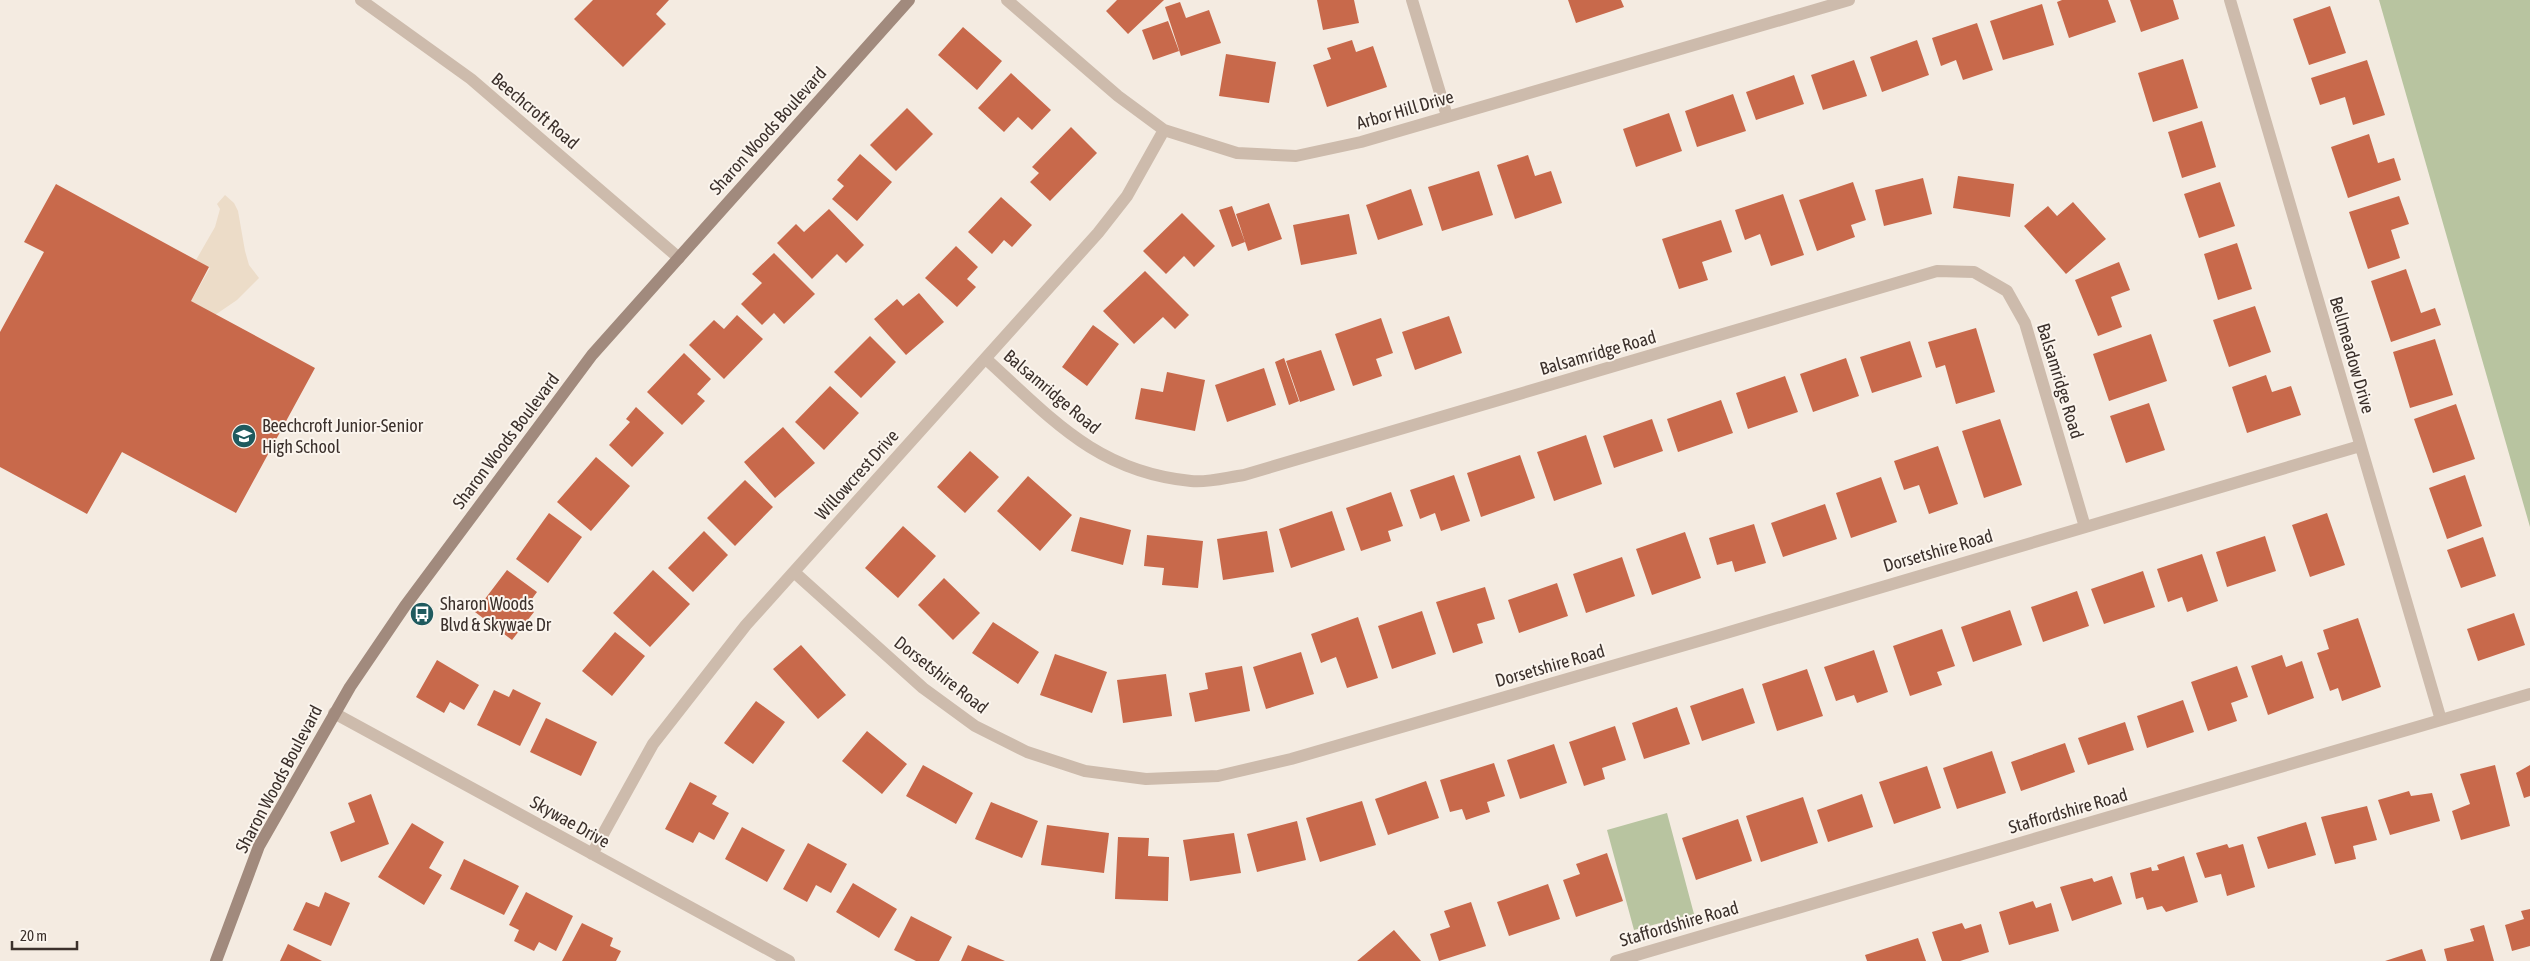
<svg xmlns="http://www.w3.org/2000/svg" width="2530" height="961" font-family="'Asap Condensed',sans-serif">
	<style>
		.green { fill: #b8c4a0 }
		.plaza { fill: #ecdcc8 }
		.building { fill: #c8694b }
		.lines { fill: none; stroke-linecap: round; stroke-linejoin: round }
		.street { stroke: #cdbbac; stroke-width: 12 }
		.secondary { stroke: #a18a7d; stroke-width: 12 }
		.labels { text-anchor: middle; stroke-width: 4; stroke-linejoin: round; paint-order: stroke }
		.street-label { font-size: 18px; fill: #3b302b; stroke: #fbf5ee }
		.poi-label { font-size: 18px; fill: #3b302b; stroke: #fbf5ee; text-anchor: start }
	</style>
	<rect width="100%" height="100%" fill="#f4ebe1"/>
	<!-- green -->
	<path class="green" d="M2379,0h151v527z
		M1667,813l27,101 -60,16 -27,-100z"/>
	<!-- plaza -->
	<path class="plaza" d="M225,195l9,8 4,8 7,40 4,14 10,13 -22,22 -22,15 -24,-14 19,-33 -14,-8 19,-33 5,-18 -3,-5z"/>
	<!-- building -->
	<path class="building" d="M593,0h76l-13,14 10,10 -43,43 -49,-48z
		M1117,0h47l-36,34 -22,-23z
		M1317,0h37l5,23 -36,7z
		M1568,0h53l3,7 -48,16z
		M2062,0h46l8,22 -47,16 -12,-36z
		M2130,0h43l6,19 -38,13z
		M1180,2l6,16 23,-8 12,33 -40,13 -16,-49z
		M2042,4l12,41 -51,15 -13,-39z
		M2330,6l16,47 -37,12 -16,-46z
		M1168,21l11,30 -26,9 -11,-30z
		M1977,23l16,47 -30,10 -7,-20 -15,6 -9,-28z
		M963,27l39,34 -25,29 -39,-35z
		M1352,40l4,12 17,-6 14,41 -60,20 -14,-42 18,-6 -4,-11z
		M1917,40l12,35 -47,17 -12,-35z
		M1226,54l50,8 -7,41 -50,-7z
		M2183,59l15,49 -45,14 -15,-49z
		M1854,60l13,36 -44,14 -12,-35z
		M2367,60l18,55 -32,10 -8,-28 -25,8 -9,-27z
		M1011,73l40,37 -19,20 -14,-13 -14,15 -26,-24z
		M1794,75l10,29 -48,16 -10,-28z
		M1733,94l13,37 -49,16 -12,-36z
		M907,108l26,26 -37,37 -26,-26z
		M1669,113l13,38 -46,16 -13,-38z
		M2202,121l14,46 -34,11 -14,-46z
		M1071,127l26,26 -47,48 -20,-19 9,-9 -7,-6z
		M2369,134l9,29 16,-5 7,22 -53,18 -17,-51z
		M860,154l32,28 -35,39 -25,-22 12,-13 -7,-6z
		M1528,155l7,21 16,-5 11,32 -47,16 -18,-54z
		M1479,171l14,44 -51,16 -14,-44z
		M1958,176l56,8 -4,33 -57,-9z
		M1923,178l9,36 -48,12 -9,-36z
		M1853,182l13,38 -15,5 4,12 -38,14 -18,-51z
		M2220,182l15,44 -36,12 -15,-44z
		M56,184l153,83 -18,34 124,67 -79,145 -114,-61 -35,62 -87,-47v-135l44,-80 -20,-10z
		M1411,189l12,36 -45,15 -12,-35z
		M1783,194l21,61 -33,11 -11,-32 -15,6 -10,-30z
		M2399,196l10,28 -18,6 9,28 -32,11 -19,-57z
		M1001,197l31,28 -20,22 -8,-7 -12,14 -24,-22z
		M2073,202l33,37 -40,35 -42,-48 24,-20 9,10z
		M1269,203l13,36 -34,12 -12,-37z
		M1232,206l13,36 -13,5 -13,-37z
		M829,209l35,36 -18,18 -9,-9 -25,25 -35,-36 19,-19 8,8z
		M1182,213l33,33 -21,21 -10,-11 -18,18 -23,-23z
		M1349,214l8,40 -56,11 -8,-40z
		M1721,220l11,32 -30,10 6,18 -29,9 -17,-50z
		M2237,243l15,46 -34,11 -14,-46z
		M956,246l22,21 -11,12 9,8 -19,20 -32,-29z
		M774,253l41,41 -31,30 -10,-11 -12,12 -21,-21 21,-21 -10,-9z
		M2119,262l11,28 -19,7 11,30 -24,9 -23,-56z
		M2406,269l15,44 14,-5 6,17 -50,17 -20,-61z
		M1145,271l44,44 -14,14 -12,-12 -29,27 -31,-33z
		M919,293l25,29 -38,33 -32,-36 23,-20 6,7z
		M2255,306l16,46 -42,15 -16,-47z
		M737,315l26,24 -39,40 -35,-34 25,-25 10,9z
		M1449,316l13,37 -47,17 -13,-38z
		M1381,318l12,35 -17,6 6,17 -29,10 -18,-52z
		M1093,325l26,19 -32,42 -25,-19z
		M1976,328l19,64 -39,12 -11,-39 -9,3 -8,-26z
		M2151,334l16,47 -58,20 -16,-47z
		M870,336l26,26 -35,36 -27,-26z
		M2435,339l18,56 -43,13 -17,-56z
		M1910,341l12,36 -50,16 -12,-36z
		M1321,350l14,40 -35,12 -14,-41z
		M684,353l27,26 -14,15 8,7 -23,24 -35,-33z
		M1284,358l15,43 -10,4 -14,-43z
		M1846,358l13,38 -46,16 -13,-38z
		M1264,368l12,37 -49,17 -12,-37z
		M1167,372l38,8 -10,51 -60,-12 6,-31 22,4z
		M2266,375l6,17 19,-6 10,29 -54,18 -15,-46z
		M1785,376l13,36 -50,17 -12,-36z
		M830,386l29,27 -35,37 -29,-28z
		M1721,400l12,33 -55,19 -11,-33z
		M2149,403l16,47 -39,13 -16,-47z
		M2456,404l19,55 -42,14 -19,-54z
		M636,407l28,26 -32,34 -23,-22 21,-23 -4,-3z
		M1652,419l11,32 -49,17 -11,-32z
		M2000,419l22,66 -38,13 -22,-67z
		M783,427l32,36 -40,35 -31,-36z
		M1586,435l16,49 -48,17 -17,-49z
		M1938,446l20,58 -29,10 -10,-29 -15,5 -10,-29z
		M970,451l29,26 -34,36 -28,-26z
		M1520,455l15,43 -54,19 -14,-44z
		M596,457l34,29 -39,45 -34,-29z
		M1454,475l16,46 -29,10 -6,-18 -15,6 -10,-29z
		M2465,475l17,51 -35,13 -18,-51z
		M1028,476l44,39 -32,36 -43,-40z
		M1881,477l16,45 -46,16 -15,-45z
		M745,480l28,27 -38,39 -28,-28z
		M1391,492l12,34 -15,5 3,10 -30,10 -15,-43z
		M1825,504l12,35 -54,18 -12,-34z
		M1332,511l13,39 -54,18 -12,-39z
		M549,513l33,24 -34,46 -32,-24z
		M2327,513l18,52 -35,12 -18,-52z
		M1080,517l51,13 -8,35 -52,-14z
		M1754,524l12,39 -31,9 -3,-11 -15,4 -8,-27z
		M903,526l33,30 -38,42 -33,-30z
		M704,531l24,24 -35,37 -25,-24z
		M1267,531l7,41 -51,8 -6,-41z
		M1685,532l16,46 -49,17 -16,-46z
		M1147,535l56,6 -5,47 -36,-3 2,-17 -20,-2z
		M2265,536l11,35 -49,16 -11,-35z
		M2483,537l13,39 -35,12 -14,-38z
		M2202,554l16,47 -31,11 -5,-15 -14,5 -11,-33z
		M1622,557l13,39 -49,17 -13,-39z
		M507,570l30,22 -11,15 8,5 -22,28 -37,-28z
		M653,570l37,34 -40,43 -37,-34z
		M2143,571l12,36 -51,17 -13,-35z
		M944,578l36,35 -27,27 -35,-35z
		M1557,583l11,33 -49,17 -11,-33z
		M1485,587l10,32 -18,5 6,19 -30,10 -17,-51z
		M2077,591l12,35 -46,16 -12,-35z
		M2010,610l12,35 -49,17 -12,-35z
		M1422,611l14,43 -44,15 -14,-43z
		M2514,613l11,32 -47,16 -11,-32z
		M1358,617l20,61 -31,10 -11,-31 -15,6 -10,-29z
		M2358,618l23,69 -39,14 -4,-13 -8,3 -13,-38 12,-4 -6,-19z
		M993,622l46,30 -21,32 -46,-31z
		M1942,629l13,37 -18,6 5,13 -32,11 -17,-50z
		M615,632l30,24 -33,40 -30,-25z
		M801,645l45,50 -28,24 -45,-50z
		M1874,650l14,42 -31,11 -3,-8 -18,6 -12,-34z
		M1301,652l13,42 -48,15 -13,-42z
		M1055,654l52,18 -15,41 -52,-18z
		M2282,655l4,12 16,-6 12,37 -46,17 -17,-49z
		M437,660l42,25 -15,25 -14,-8 -6,11 -28,-16z
		M1242,666l8,45 -55,11 -6,-29 19,-4 -3,-16z
		M2237,666l11,31 -17,6 6,18 -29,10 -17,-49z
		M1807,669l16,47 -46,15 -15,-47z
		M1166,674l6,42 -49,7 -6,-43z
		M1743,688l12,35 -53,18 -12,-35z
		M513,689l28,14 -21,43 -43,-21 17,-35 15,7z
		M2183,700l11,32 -47,16 -10,-32z
		M756,701l29,21 -32,42 -29,-21z
		M1677,707l13,37 -46,15 -12,-36z
		M546,718l51,24 -16,34 -51,-24z
		M2125,722l9,28 -46,15 -10,-27z
		M1615,726l11,34 -24,8 3,11 -21,7 -15,-44z
		M867,731l40,33 -25,30 -40,-33z
		M2065,743l10,29 -54,19 -10,-29z
		M1554,744l13,39 -47,16 -13,-39z
		M1992,751l14,42 -49,16 -14,-41z
		M1494,763l11,33 -18,6 3,10 -24,8 -4,-11 -12,3 -10,-32z
		M923,765l50,28 -17,31 -50,-28z
		M2495,765l15,61 -49,14 -9,-29 18,-7 -10,-30z
		M2530,765v31l-6,2 -8,-25z
		M1927,766l14,42 -47,16 -15,-42z
		M1426,781l13,37 -51,17 -13,-36z
		M690,782l27,14 -5,8 17,9 -15,27 -15,-8 -6,11 -28,-14z
		M2409,791l2,5 21,-3 8,28 -50,14 -12,-35z
		M371,794l18,50 -48,18 -11,-30 25,-10 -7,-19z
		M1862,794l11,33 -45,15 -11,-32z
		M1803,797l15,46 -57,19 -15,-46z
		M1362,801l14,44 -56,17 -14,-44z
		M991,802l47,19 -16,37 -47,-19z
		M2367,806l10,34 -24,6 3,13 -21,5 -14,-47z
		M1738,819l14,42 -56,19 -14,-42z
		M1297,821l9,39 -49,12 -10,-38z
		M2306,822l10,33 -48,14 -11,-32z
		M412,823l32,19 -15,26 13,7 -18,30 -46,-28z
		M1047,825l62,8 -5,40 -63,-8z
		M742,827l43,23 -18,32 -42,-23z
		M1234,833l7,40 -51,8 -7,-41z
		M1118,837l31,1 -1,18 21,1 -1,44 -53,-2z
		M808,843l39,21 -16,29 -15,-8 -9,17 -24,-13z
		M2227,844l2,4 14,-4 12,43 -28,9 -6,-22 -16,4 -9,-25z
		M1607,853l16,48 -47,16 -13,-37 17,-6 -4,-10z
		M2184,856l14,46 -32,10 -4,-6 -15,4 -4,-13 -7,2 -6,-26 21,-6 1,4 7,-1 -2,-5z
		M464,859l55,27 -15,29 -54,-26z
		M2112,876l10,28 -50,17 -12,-34 32,-9 2,4z
		M853,883l44,26 -18,29 -43,-26z
		M1548,884l12,35 -51,17 -12,-34z
		M325,892l25,11 -19,43 -38,-16 13,-28 13,5z
		M526,892l47,24 -17,35 -17,-9 -5,9 -20,-10 5,-11 -10,-5z
		M2033,901l3,7 15,-5 8,28 -50,14 -10,-33z
		M1471,902l15,44 -47,15 -9,-27 20,-7 -6,-16z
		M2530,909v37l-18,5 -7,-26 19,-6 -3,-8z
		M911,916l41,21 -13,24h-23l-22,-11z
		M582,923l31,15 -3,8 11,5 -5,10h-54z
		M1962,923l3,6 16,-5 8,28 -29,9h-18l-10,-29z
		M2484,925l10,36h-47l-3,-12 30,-8 -4,-12z
		M1394,930l27,31h-64z
		M1918,938l8,23h-59l-2,-6z
		M288,944l34,17h-42z
		M968,945l37,16h-44z
		M2422,949l4,12h-41z"/>
	<g class="lines">
		<!-- street -->
		<path class="street" d="M361,0l110,79 208,179
			M1007,0l111,96 46,34 73,23 59,3 65,-14 488,-142
			M1412,0l35,116
			M2230,0l211,720
			M986,359c66,60 111,113 205,122 17,2 37,-4 53,-6l693,-204 37,1 33,19 18,32 60,204
			M794,572l129,116 52,38 52,26 58,19 61,8 72,-3 73,-17 425,-123 644,-190
			M334,713l455,248
			M592,854l61,-110 93,-119 352,-392 29,-37 37,-66
			M1616,961l914,-267"/>
		<!-- secondary -->
		<path class="secondary" d="M216,961l43,-115 91,-159 55,-81 187,-251 317,-355"/>
	</g>
	<!-- icons -->
	<defs>
		<g id="school-disc" transform="scale(1.25)"><circle r="9.5" fill="#1f5a5e" stroke="#fbf5ee"/><path d="M0-5L7-2L0 1L-7-2ZM-4 1L0 2.5L4 1V4Q0 6-4 4Z" fill="#fff"/></g>
		<g id="bus-disc" transform="scale(1.25)"><circle r="9.5" fill="#1f5a5e" stroke="#fbf5ee"/><path d="M-5-6H5V4H4V6H2V4H-2V6H-4V4H-5ZM-3.5-4V0h7V-4ZM-3.5 1.2v1.5H-2V1.2ZM2 1.2v1.5H3.5V1.2Z" fill="#fff"/></g>
	</defs>
	<g fill-rule="evenodd">
		<use href="#school-disc" x="244" y="436"/>
		<use href="#bus-disc" x="422" y="614"/>
	</g>
	<g class="labels">
		<!-- street labels -->
		<g class="street-label">
			<text transform="translate(1405 110) rotate(-16)" y="6">Arbor Hill Drive</text>
			<text transform="translate(535 111) rotate(40)" y="6">Beechcroft Road</text>
			<text transform="translate(768 131) rotate(-48)" y="6">Sharon Woods Boulevard</text>
			<text transform="translate(1598 353) rotate(-16)" y="6">Balsamridge Road</text>
			<text transform="translate(2352 355) rotate(74)" y="6">Bellmeadow Drive</text>
			<text transform="translate(2060 381) rotate(73)" y="6">Balsamridge Road</text>
			<text transform="translate(1052 392) rotate(40)" y="6">Balsamridge Road</text>
			<text transform="translate(506 441) rotate(-53)" y="6">Sharon Woods Boulevard</text>
			<text transform="translate(857 475) rotate(-48)" y="6">Willowcrest Drive</text>
			<text transform="translate(1938 551) rotate(-16)" y="6">Dorsetshire Road</text>
			<text transform="translate(1550 666) rotate(-16)" y="6">Dorsetshire Road</text>
			<text transform="translate(941 675) rotate(38)" y="6">Dorsetshire Road</text>
			<text transform="translate(279 779) rotate(-62)" y="6">Sharon Woods Boulevard</text>
			<text transform="translate(2068 811) rotate(-16)" y="6">Staffordshire Road</text>
			<text transform="translate(570 822) rotate(29)" y="6">Skywae Drive</text>
			<text transform="translate(1679 924) rotate(-16)" y="6">Staffordshire Road</text>
		</g>
		<!-- poi labels -->
		<g class="poi-label">
			<text x="262" y="432">Beechcroft Junior-Senior<tspan x="262" dy="21">High School</tspan></text>
			<text x="440" y="610">Sharon Woods<tspan x="440" dy="21">Blvd &amp; Skywae Dr</tspan></text>
		</g>
	</g>
	<!-- scale -->
	<path d="M12 941v8h65v-8" fill="none" stroke="#3b302b" stroke-width="2.5"/>
	<text x="20" y="941" font-size="15" fill="#3b302b" stroke="#fbf5ee" stroke-width="4" paint-order="stroke">20 m</text>
</svg>
